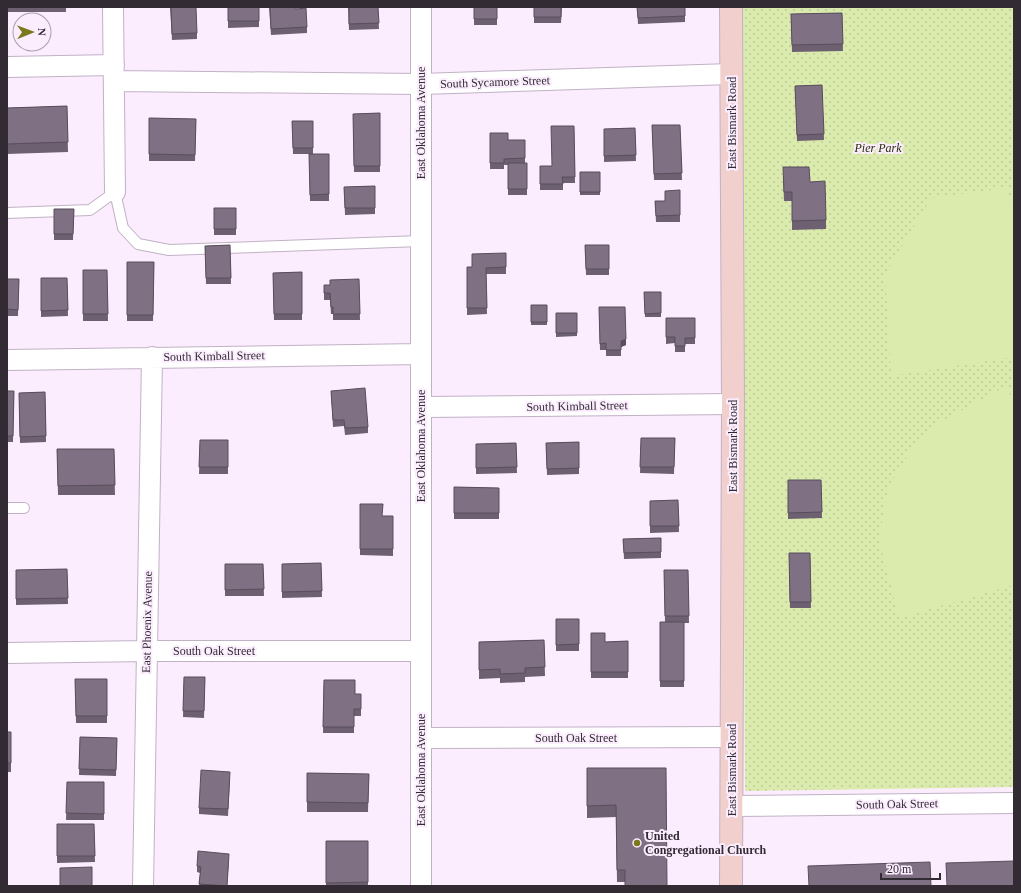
<svg xmlns="http://www.w3.org/2000/svg" width="1021" height="893" font-family="Georgia,serif">
	<style>
		.park { fill: url(#park-dots) }
		.garden { fill: #dbebad }
		.lines { fill: none; stroke-linecap: round; stroke-linejoin: round }
		.lane-casing { stroke: #c1b1c5; stroke-width: 12 }
		.street-casing { stroke: #c1b1c5; stroke-width: 22 }
		.secondary-casing { stroke: #c1b1c5; stroke-width: 24 }
		.lane { stroke: #fff; stroke-width: 10 }
		.street { stroke: #fff; stroke-width: 20 }
		.secondary { stroke: #f0cfcc; stroke-width: 22 }
		.wall { fill: #6d6071 }
		.shaded-wall { fill: #594e5c }
		.building { fill: #7f7083; stroke: #594e5c }
		.poi-dot { fill: #7c781e; stroke: #fbedfe; stroke-width: 1.5 }
		.labels { text-anchor: middle; stroke-width: 4; stroke-linejoin: round; paint-order: stroke }
		.street-label { font-size: 12px; fill: #322b33; stroke: #fbedfe }
		.park-label { font-size: 12px; font-style: italic; fill: #262d06; stroke: #fbedfe }
		.poi-label { font-size: 12px; font-weight: bold; fill: #322b33; stroke: #fbedfe; text-anchor: start }
	</style>
	<defs>
		<pattern id="park-dots" width="8" height="8" patternUnits="userSpaceOnUse"><rect width="8" height="8" fill="#dbebad"/><path d="M2 2h.1M6 6h.1" fill="none" stroke="#bcca95" stroke-width="1.8" stroke-linecap="round"/></pattern>
	</defs>
	<rect width="100%" height="100%" fill="#fbedfe"/>
	<!-- park -->
	<path class="park" d="M741,7h273v780l-269,4z"/>
	<!-- garden -->
	<path class="garden" d="M1006,188l8,24v145l-123,19 -6,-102 46,-76z
		M1006,386l8,16v183l-115,33 -20,-78 9,-53 23,-37 20,-23z"/>
	<g class="lines">
		<!-- lane casing -->
		<g class="lane-casing">
			<path id="lane" d="M7,213l83,-3 25,-18 8,36 15,16 31,6 252,-9
				M7,508h17"/>
		</g>
		<!-- street casing -->
		<g class="street-casing">
			<path id="street" d="M113,7l2,185
				M7,67l107,-2
				M114,81l307,3 310,-10
				M7,360l414,-6
				M421,407l312,-3
				M7,653l140,-2h274
				M421,738l311,-1
				M732,806l282,-3
				M143,886l9,-529
				M421,886v-879"/>
		</g>
		<!-- secondary casing -->
		<g class="secondary-casing">
			<path id="secondary" d="M731,7l2,397 -2,482"/>
		</g>
		<!-- lane -->
		<use href="#lane" class="lane"/>
		<!-- street -->
		<use href="#street" class="street"/>
		<!-- secondary -->
		<use href="#secondary" class="secondary"/>
	</g>
	<!-- wall -->
	<path class="wall" d="M7,7h59v5h-59z
		M170,7l27,26v6l-25,1z
		M228,7h31v20l-31,1z
		M269,7h27v2l11,18v6l-36,2z
		M348,7h30l1,22 -30,1z
		M474,7h23v18h-23z
		M534,7h28l-1,16h-27z
		M637,7h48v15l-47,2z
		M842,13l1,38 -51,1 -1,-38z
		M822,85l2,55 -27,1 -2,-55z
		M67,106l1,46 -61,2v-46z
		M380,113v59h-26l-1,-58z
		M149,118l47,1 -1,42h-46z
		M292,121h21v33h16v47h-19l-1,-47h-16z
		M652,125h28l2,55h-28z
		M574,126l1,57h-12v7h-23v-24h12z
		M635,128l1,33 -32,1v-33z
		M490,133l18,7h17v23h2v32h-19v-30h-4v4h-14z
		M580,172h20v23h-20z
		M783,176l27,6 16,38v9l-34,1v-29h-8z
		M375,186v28l-30,1 -1,-28z
		M680,190v32h-24l-1,-21h10z
		M214,208h22v27h-22z
		M54,209h20l-1,31h-19z
		M230,245l1,39h-25l-1,-38z
		M585,245h24v30h-23z
		M506,253v21h-20l1,40 -20,1v-48h5z
		M127,262h27l-1,59h-26z
		M83,270h24l1,51h-25z
		M302,272v48h-28l-1,-47z
		M41,278h26l1,38 -27,1z
		M7,279h12l-1,37h-11z
		M359,279l1,41h-27v-6h-2l-1,-14h-6v-15h6z
		M644,292h17v25h-16z
		M531,305h16v20h-16z
		M599,307l27,38 -5,2v9h-15v-6h-6z
		M556,313h21v23l-21,1z
		M666,318h29v26h-10v8h-10v-9l-9,1z
		M7,391h7l-1,51h-6z
		M331,391l37,36v6l-23,2 -1,-9 -11,1z
		M45,392l1,50 -26,1 -1,-50z
		M641,438h34l-1,36 -34,-1z
		M200,440h28v34h-29z
		M579,442v32l-32,1 -1,-32z
		M516,443l1,30 -41,1v-30z
		M57,449h57l1,46h-57z
		M788,480h33l1,38 -34,1z
		M454,487l45,1v31h-45z
		M678,500l1,32 -29,1v-32z
		M360,504l23,12h10v40l-33,-1z
		M661,538v20l-37,1 -1,-20z
		M789,553h21l1,55h-21z
		M321,563l1,34 -40,1v-34z
		M225,564h38l1,32h-39z
		M67,569l1,35 -52,1v-35z
		M664,570h24l1,53h-5v64h-24v-65h5z
		M556,619h23v32h-23z
		M591,633l14,9 23,-1v37h-37z
		M544,640l1,36 -20,1v5l-25,1v-5l-21,1v-37z
		M184,677h21l-1,41 -21,-1z
		M75,679h32v44h-31z
		M324,680l31,14h6v22h-7v17h-31z
		M7,732h4v40h-4z
		M80,737l37,1 -1,38 -37,-1z
		M587,768h79l-41,114h-8l-1,-65 -29,1z
		M307,773l62,1 -1,38h-61z
		M230,778l-2,38 -29,-2v-6z
		M67,782h37v38h-38z
		M57,824h37l1,38 -38,1z
		M326,841h42v45h-42z
		M229,860l-2,26h-28l1,-13 -3,-1v-6z"/>
	<!-- shaded-wall -->
	<path class="shaded-wall" d="M626,339v6l-5,2v-6z"/>
	<!-- building -->
	<path class="building" d="M171,7h25l1,26 -25,1z
		M228,7h31v14h-31z
		M270,7h26v2l10,-1 1,19 -36,2z
		M349,7h29l1,16 -30,1z
		M474,7h23v12h-23z
		M534,7h27v10h-27z
		M637,7h48v9l-47,2z
		M842,13l1,31 -51,1 -1,-31z
		M822,85l2,49 -27,1 -2,-49z
		M67,106l1,36 -61,2v-36z
		M380,113v53h-26l-1,-52z
		M149,118l47,1 -1,36 -46,-1z
		M292,121h21v27h-20z
		M652,125h28l2,48 -28,1z
		M551,126h23l1,51h-13l1,7h-23v-18h12z
		M635,128l1,27 -32,1v-27z
		M490,133h18v7h17v18l-21,1v4h-14z
		M309,154h20v40l-19,1z
		M508,163h19v26h-19z
		M783,167h26l1,15 15,-1 1,39 -34,1v-29h-8z
		M580,172h20v20h-20z
		M375,186v22h-30l-1,-21z
		M680,190v25l-24,1 -1,-15h10v-10z
		M214,208h22v21h-22z
		M54,209h20l-1,25h-19z
		M230,245l1,33h-25l-1,-32z
		M585,245h24v24h-23z
		M506,253v14l-20,1 1,40h-20v-41h5v-13z
		M127,262h27l-1,53h-26z
		M83,270h24l1,44h-25z
		M302,272v42h-28l-1,-41z
		M41,278h26l1,32 -27,1z
		M7,279h12l-1,31 -11,-1z
		M359,279l1,35h-27v-7h-2l-1,-14h-6v-8h6v-5z
		M644,292h17v21l-16,1z
		M531,305h16v17h-16z
		M599,307h26l1,32 -5,2v9h-15v-7l-6,1z
		M556,313h21v20h-21z
		M666,318h29v20h-10v8h-10v-9h-9z
		M365,388l3,39 -23,1 -1,-8h-11l-2,-29z
		M7,391h7l-1,45h-6z
		M45,392l1,44 -26,1 -1,-44z
		M641,438h34l-1,29h-34z
		M200,440h28v27h-29z
		M579,442v26l-32,1 -1,-26z
		M516,443l1,24 -41,1v-24z
		M57,449h57l1,36 -57,1z
		M788,480h33l1,32 -34,1z
		M454,487l45,1v25h-45z
		M678,500l1,26h-29v-25z
		M360,504h23l-1,12h11v33h-33z
		M661,538v14l-37,1 -1,-14z
		M789,553h21l1,49h-21z
		M321,563l1,28 -40,1v-28z
		M225,564h38l1,25 -39,1z
		M67,569l1,29 -52,1v-29z
		M664,570h24l1,46h-24z
		M556,619h23v25l-23,1z
		M660,622h24v59h-24z
		M591,633h14v9l23,-1v31h-37z
		M544,640l1,27 -20,1v5l-25,1v-5l-21,1v-28z
		M184,677h21l-1,34h-21z
		M75,679h32v37h-31z
		M324,680h31v14h6v15h-7v18h-31z
		M7,732h4v31h-4z
		M80,737l37,1 -1,32 -37,-1z
		M587,768h79l1,118h-42v-16h-8l-1,-65 -29,1z
		M201,770l29,2 -2,37 -29,-1z
		M307,773l62,1 -1,29 -61,-1z
		M67,782h37v32l-38,-1z
		M57,824h37l1,32h-38z
		M326,841h42v41l-42,1z
		M198,851l31,3 -2,32 -28,-2 2,-17 -4,-1z
		M1014,861v25h-67l-1,-23z
		M930,862l1,24h-122l-1,-20z
		M92,867v19h-32v-18z"/>
	<!-- markers -->
	<circle class="poi-dot" cx="637" cy="843" r="4"/>
	<g class="labels">
		<!-- street labels -->
		<g class="street-label">
			<text transform="translate(495 82) rotate(-2)" y="4">South Sycamore Street</text>
			<text transform="translate(421 123) rotate(-90)" y="4">East Oklahoma Avenue</text>
			<text transform="translate(732 123) rotate(-90)" y="4">East Bismark Road</text>
			<text transform="translate(214 356) rotate(-1)" y="4">South Kimball Street</text>
			<text transform="translate(577 406) rotate(-1)" y="4">South Kimball Street</text>
			<text transform="translate(421 446) rotate(-90)" y="4">East Oklahoma Avenue</text>
			<text transform="translate(733 446) rotate(-90)" y="4">East Bismark Road</text>
			<text transform="translate(147 622) rotate(-89)" y="4">East Phoenix Avenue</text>
			<text x="214" y="655">South Oak Street</text>
			<text x="576" y="742">South Oak Street</text>
			<text transform="translate(421 770) rotate(-90)" y="4">East Oklahoma Avenue</text>
			<text transform="translate(732 770) rotate(-90)" y="4">East Bismark Road</text>
			<text transform="translate(897 804) rotate(-1)" y="4">South Oak Street</text>
		</g>
		<!-- park labels -->
		<g class="park-label">
			<text x="878" y="152">Pier Park</text>
		</g>
		<!-- poi labels -->
		<g class="poi-label">
			<text x="645" y="840">United<tspan x="645" dy="14">Congregational Church</tspan></text>
		</g>
	</g>
	<!-- border -->
	<rect width="1021" height="893" fill="none" stroke="#322b33" stroke-width="16"/>
	<!-- north arrow -->
	<g transform="translate(32 32) rotate(89)"><circle r="19" fill="#fbedfe" stroke="#ab9fad"/>
	<path d="M0-3L7 15L0 10L-7 15Z" fill="#7c781e"/>
	<text y="-6" font-size="11" font-weight="bold" text-anchor="middle" fill="#322b33">N</text>
	</g>
	<!-- scale -->
	<path d="M881 873v6h59v-6" fill="none" stroke="#322b33" stroke-width="2"/>
	<text x="887" y="873" font-size="12" fill="#322b33" stroke="#fbedfe" stroke-width="3" paint-order="stroke">20 m</text>
</svg>
